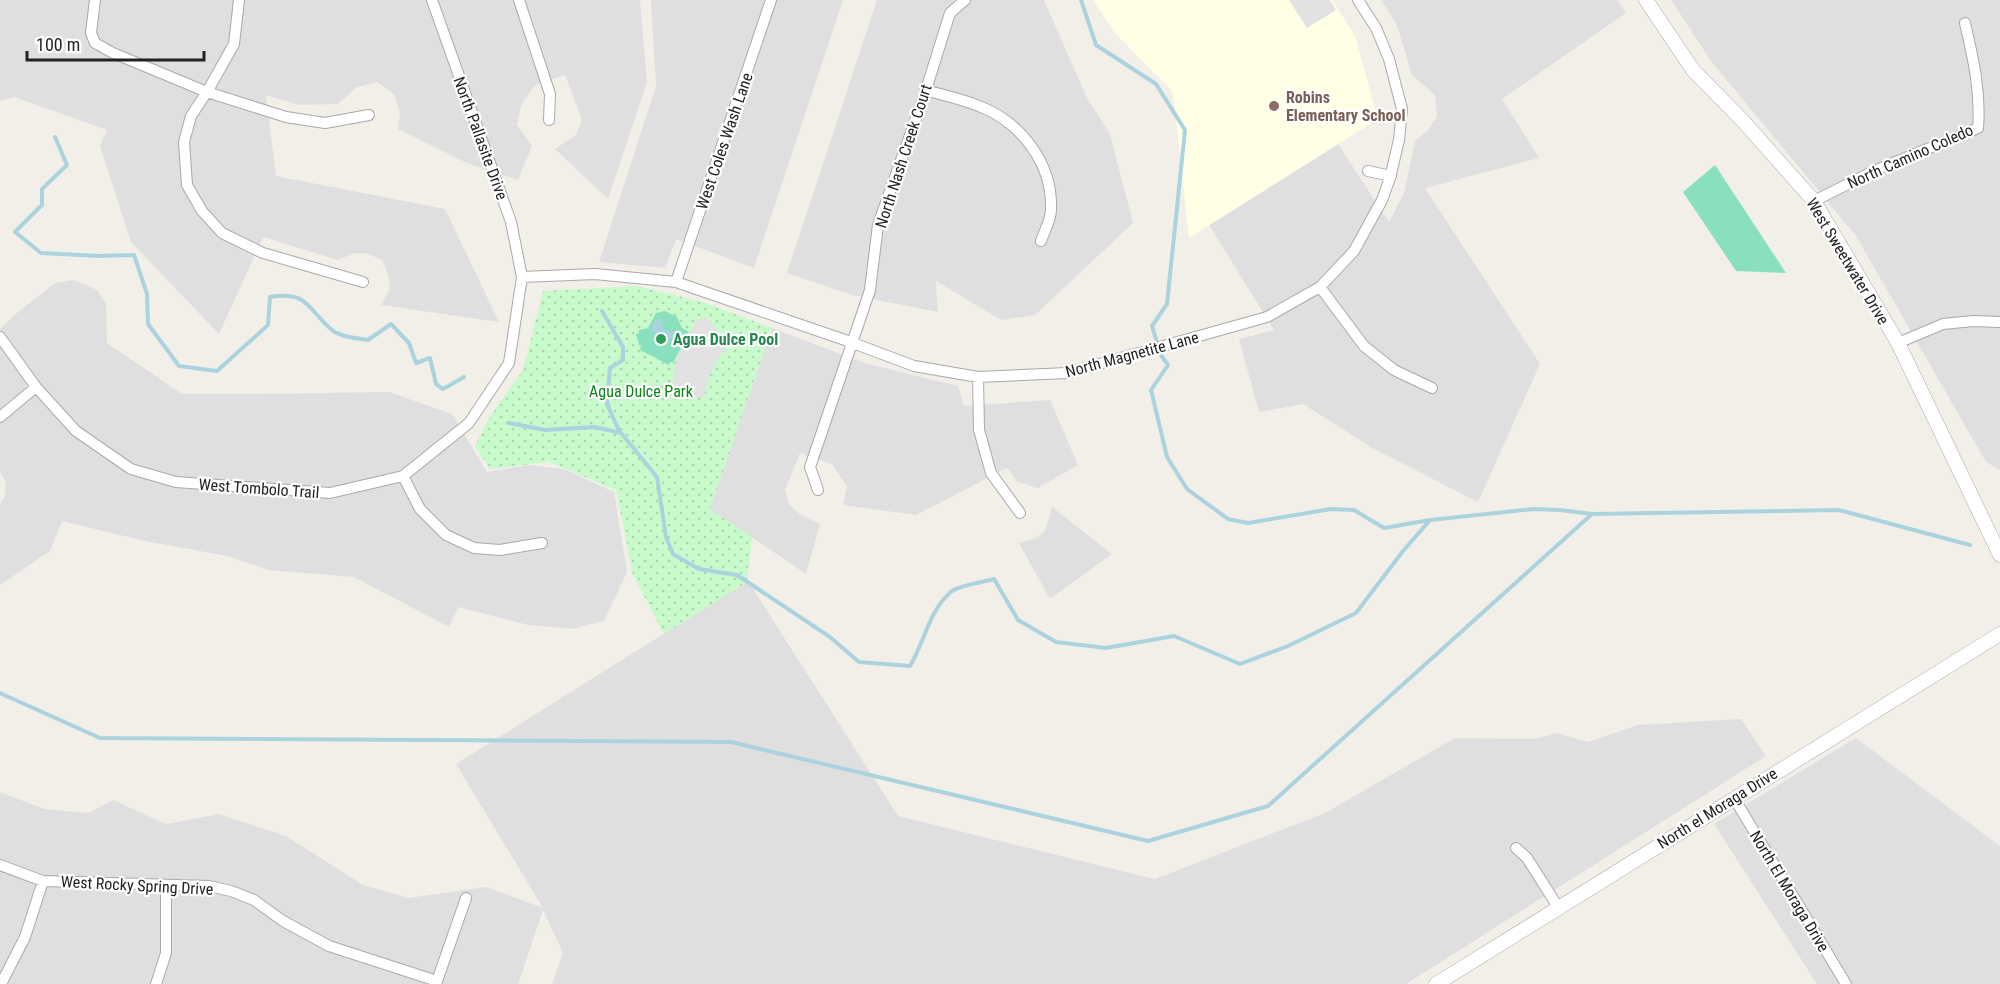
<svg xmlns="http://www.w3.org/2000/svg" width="2000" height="984" font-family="'Roboto Condensed',sans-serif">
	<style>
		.residential { fill: #e0dfdf }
		.education { fill: #ffffe5 }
		.park { fill: url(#park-dots) }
		.pitch { fill: #88e0be }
		.parking { fill: #e2e2e2 }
		.water { fill: #aad3df }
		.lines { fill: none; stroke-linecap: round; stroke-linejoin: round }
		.stream { stroke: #aad3df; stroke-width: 4 }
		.minor-casing { stroke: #a9a9a9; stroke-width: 12 }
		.tertiary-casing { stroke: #a9a9a9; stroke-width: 15 }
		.minor { stroke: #fff; stroke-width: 10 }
		.tertiary { stroke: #fff; stroke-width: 14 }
		.education-dot { fill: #8d6e63; stroke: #fff; stroke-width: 2 }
		.leisure-dot { fill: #2e9e5b; stroke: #fff; stroke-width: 2 }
		.labels { text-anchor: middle; stroke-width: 4.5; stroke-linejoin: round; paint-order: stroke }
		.education-label { font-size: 16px; font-weight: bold; fill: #785e54; stroke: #fff; text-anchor: start }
		.street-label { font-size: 16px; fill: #222; stroke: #fff }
		.leisure-label { font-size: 16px; font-weight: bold; fill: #27864d; stroke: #fff; text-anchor: start }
		.park-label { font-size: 16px; fill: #0c8416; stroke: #fff }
	</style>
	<defs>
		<pattern id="park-dots" width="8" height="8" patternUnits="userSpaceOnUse" patternTransform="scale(1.5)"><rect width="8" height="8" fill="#c8facc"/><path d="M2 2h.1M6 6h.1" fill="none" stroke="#acd6af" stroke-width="1.8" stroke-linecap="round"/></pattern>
	</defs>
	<rect width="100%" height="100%" fill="#f2efe9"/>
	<!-- residential -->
	<path class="residential" d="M0,0h640l7,83 -39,116 -53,-50 21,-14 6,-15 -17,-45 -30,10 -14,20 -4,20 15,21 -14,34 -49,-16 -71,-35 2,-17 -6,-18 -17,-12 -20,5 -19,17 -39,1 -33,-10 10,81 169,33 54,113 -118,-17 9,-16 -2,-15 -6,-14 -16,-7h-11l-17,7 -75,-23 -44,97 -88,-92 -31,-96 7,-16 -93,-33 -14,4z
		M651,0h192l-89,268 -78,-29 -11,29 -66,-6 57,-176z
		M877,0h167l43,98 23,36 23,89 -98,92 -34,5 -65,-39 2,31 -86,-17 -65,-22z
		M1381,0h237l8,13 -124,86 37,59 -114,30 115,176 -62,138 -104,-53 -71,-45 -44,8 -20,-73 35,-9 -65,-105 129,-81 51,78 15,-29 11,-52 13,-11 9,-13 -2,-22 -23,-20 -15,-50z
		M1671,0h329v470l-14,-8 -130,-226 -145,-175z
		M74,280l23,10 9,14 1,39 75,51h81l126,-2 63,22 35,58 43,-7 34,4 50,23 13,80 -23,49 -32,8 -44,-4 -70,-18 -9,20 -95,-50 -85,-7 -42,-14 -82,-15 -83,-20 -12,30 -50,34v-81l5,-8 1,-14 -6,-10v-143l18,-17 37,-29z
		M772,328l92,35 94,23 6,20 86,-6 28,65 -40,23 -20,-6 -11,-14 -91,47 -73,-10 4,-19 -15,-22 -32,-11 -15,37 4,14 12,11 19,9 -14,50 -96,-65z
		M1052,507l60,47 -62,45 -31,-56 18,-5 8,-7z
		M748,581l150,235 257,63 170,-66 130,-75 79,1 23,-6 31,9 50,-17 103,-6 25,37 -360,228h-854l11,-31 -20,-43 -25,74h-518v-192l44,17 45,4 24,-13 53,24 53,-10 67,22 77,49 45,13 78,-11 57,21 -87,-144z
		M1856,738l144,108v138h-183l-103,-160z"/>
	<!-- education -->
	<path class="education" d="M1093,0h239l23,36 23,83 -189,119 -16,-146 -59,-60z"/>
	<!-- park -->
	<path class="park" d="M637,286l66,16 69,26 -62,181 42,28 -5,45 -83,52 -31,-59 -17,-85 -67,-28 -59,7 -15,-23 14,-28 34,-48 20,-79z"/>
	<!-- pitch -->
	<path class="pitch" d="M1715,165l71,108 -50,-2 -53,-79z
		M665,311l12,6 5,11 7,4 -16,31 -3,-1 -1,3 -29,-15 1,-5h-2l-3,-11 3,-1v-3l9,-2 8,-15z"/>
	<!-- parking -->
	<path class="parking" d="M1289,0h41l6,10 -29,18z
		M705,317l25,27 -13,15 -9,21 -4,18h-34l7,-42 19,-35z"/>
	<!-- water -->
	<path class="water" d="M661,319l3,10 10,5 -3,6 -8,3 -3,-7 -9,-5 4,-11z"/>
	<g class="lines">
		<!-- stream -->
		<path class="stream" d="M1081,0l15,45 60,39 29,46 -18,174 -15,22 9,29 7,10 -17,25 16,67 20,32 41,30 20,4 83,-14 23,1 30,18 46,-8
			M55,137l12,28 -25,24v16l-27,27 26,21 58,3 35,-1 13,39 1,30 31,42 38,5 51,-46 2,-28c38,-7 38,13 62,33 8,7 25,8 36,10l23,-16 18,19 7,20 14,-5 6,26 7,5 21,-12
			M602,311l21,36v13l-13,8 -3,36 13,29
			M509,423l36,7 50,-3 26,6 36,44 9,60 7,17 26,15 38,6 93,62 29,25 51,4c15,-25 19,-56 42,-75 8,-6 32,-9 42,-12l24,41 38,22 50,6 68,-12 66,28 48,-18 68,-33 47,-62 27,-31 104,-11 26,1 32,4
			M0,693l100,45 631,4 417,99 120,-35 324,-292 247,-4 131,35"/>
		<!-- minor casing -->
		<g class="minor-casing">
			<path id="minor" d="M95,0l-4,33 4,10 18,10 94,39 79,25 39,6 44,-8
				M239,0l-5,44 -27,48 -16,24 -7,26 3,43 15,26 20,22 41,20 100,29
				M519,0l31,94 -1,26
				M925,90c18,5 37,9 54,16 42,16 74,58 72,104 0,10 -7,22 -10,31
				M1368,171l23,5
				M1814,201l62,-31 102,-42c3,-37 -5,-70 -13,-105
				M522,277l73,-3 81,8 169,58 69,26 64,11 89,-4 200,-56 53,-30 34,-36 28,-51 8,-22 9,-38 3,-31 -13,-50 -13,-31 -18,-28
				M676,282l95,-282
				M1320,287l44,59 30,24 38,18
				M0,337l36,50 40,44 55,38 45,13 154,11 73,-17 66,-53 40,-60 13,-86 -11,-55 -79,-222
				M1898,343l45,-19 30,-3 27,1
				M978,377l1,53 12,43 29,40
				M0,417l36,-30
				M403,476l17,33 26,26 28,13 26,2 42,-7
				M818,490l-8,-23 60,-177 8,-65 47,-132 25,-80 15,-13
				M1734,798l112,186
				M1516,848l11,10 31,49
				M0,865l43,16 166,5 22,5 23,9 29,21 46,25 108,35
				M1,984l24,-47 18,-56
				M156,984l10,-31v-68
				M436,984l30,-86"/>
		</g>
		<!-- tertiary casing -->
		<g class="tertiary-casing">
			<path id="tertiary" d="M1646,0l47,70 50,51 71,80 84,142 102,212
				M1436,984l564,-350"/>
		</g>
		<!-- minor -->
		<use href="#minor" class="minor"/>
		<!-- tertiary -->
		<use href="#tertiary" class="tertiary"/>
	</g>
	<!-- markers -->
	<circle class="education-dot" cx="1274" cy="106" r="6"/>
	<circle class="leisure-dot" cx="661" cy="339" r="6"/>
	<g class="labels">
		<!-- education labels -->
		<g class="education-label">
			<text x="1286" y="103">Robins<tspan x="1286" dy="18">Elementary School</tspan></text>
		</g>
		<!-- street labels -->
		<g class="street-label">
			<text transform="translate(481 138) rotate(70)" y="6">North Pallasite Drive</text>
			<text transform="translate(724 141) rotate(-71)" y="6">West Coles Wash Lane</text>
			<text transform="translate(903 156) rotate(-72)" y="6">North Nash Creek Court</text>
			<text transform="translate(1910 156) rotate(-24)" y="6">North Camino Coledo</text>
			<text transform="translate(1848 261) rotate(59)" y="6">West Sweetwater Drive</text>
			<text transform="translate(1132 354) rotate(-15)" y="6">North Magnetite Lane</text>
			<text transform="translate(259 488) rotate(4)" y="6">West Tombolo Trail</text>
			<text transform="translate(1717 808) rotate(-32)" y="6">North el Moraga Drive</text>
			<text transform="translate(137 885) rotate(3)" y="6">West Rocky Spring Drive</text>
			<text transform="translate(1790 891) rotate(59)" y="6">North El Moraga Drive</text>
		</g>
		<!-- leisure labels -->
		<g class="leisure-label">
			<text x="673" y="345">Agua Dulce Pool</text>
		</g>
		<!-- park labels -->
		<g class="park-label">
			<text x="641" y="397">Agua Dulce Park</text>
		</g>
	</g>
	<!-- scale -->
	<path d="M27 51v9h177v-9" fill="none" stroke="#222222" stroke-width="3"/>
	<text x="36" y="51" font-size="18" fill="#222222" stroke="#ffffff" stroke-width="4.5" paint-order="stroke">100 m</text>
</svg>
